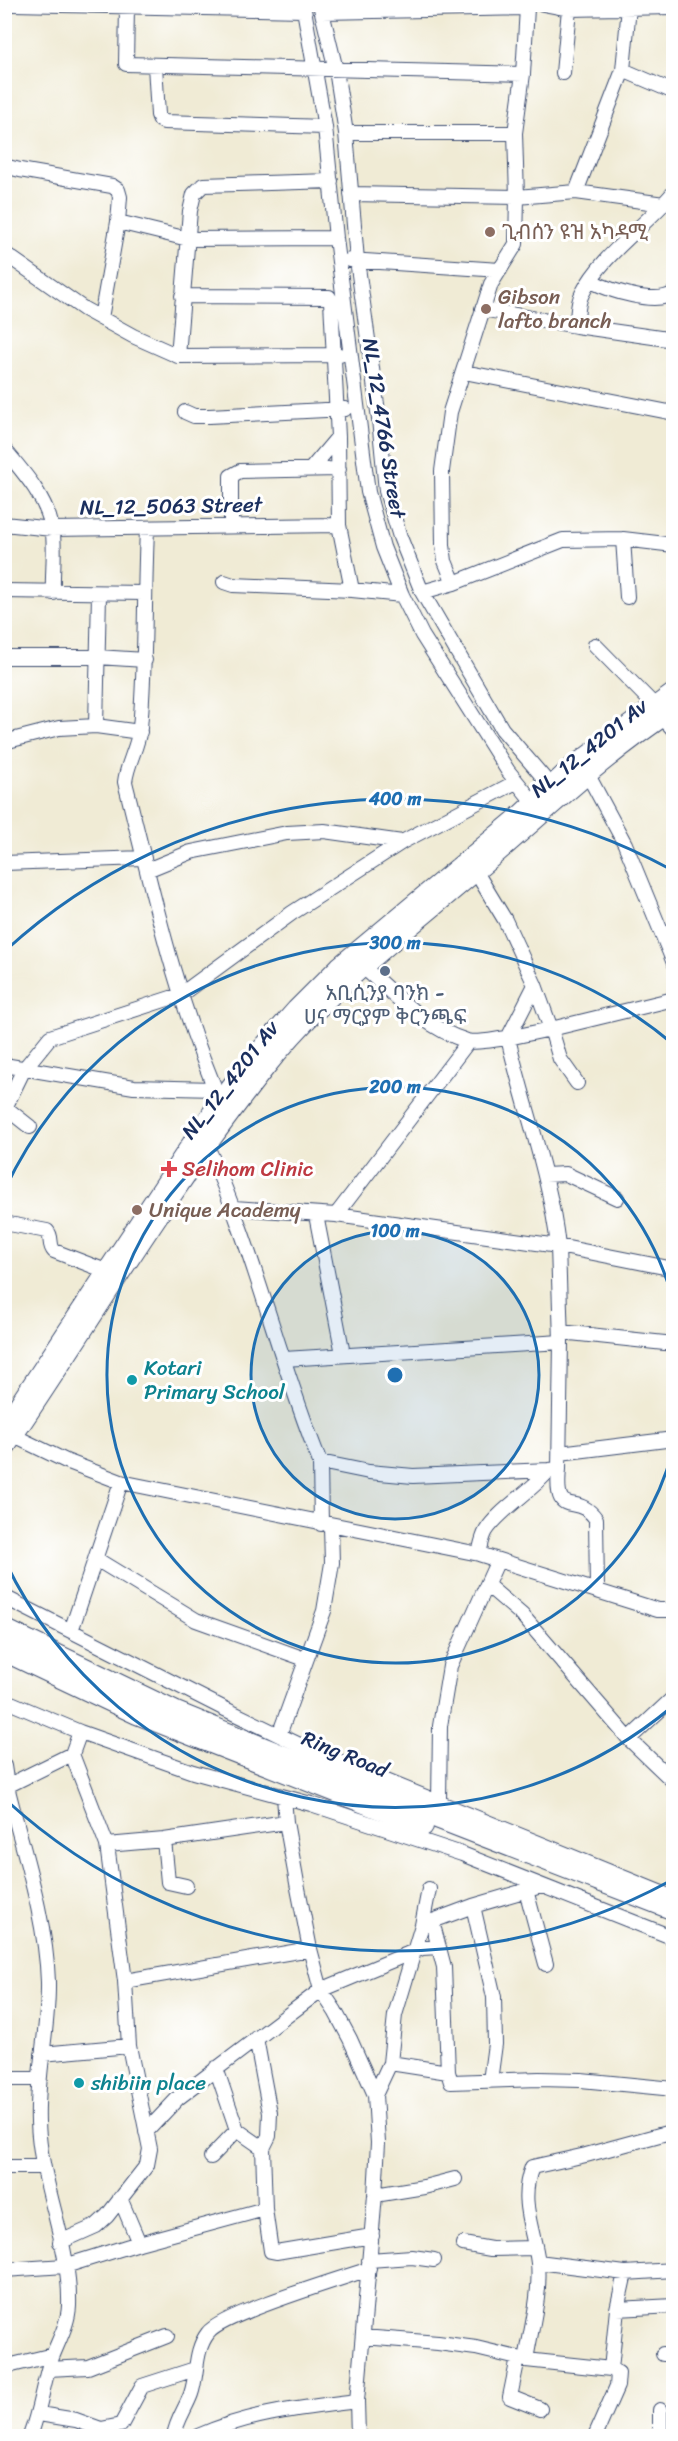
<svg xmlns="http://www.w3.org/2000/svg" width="678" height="2441" font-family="Sriracha,'Noto Sans Ethiopic',sans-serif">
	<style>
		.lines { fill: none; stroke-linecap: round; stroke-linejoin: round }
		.minor-casing { stroke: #3b4b70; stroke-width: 16 }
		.major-casing { stroke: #3b4b70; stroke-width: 20 }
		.highway-casing { stroke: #3b4b70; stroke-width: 22 }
		.minor { stroke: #fff; stroke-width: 14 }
		.major { stroke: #fff; stroke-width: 18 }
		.highway { stroke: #fff; stroke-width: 20 }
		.ring { fill: none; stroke: #1f6fb2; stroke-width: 3 }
		.education-dot { fill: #8d6e63; stroke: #fff; stroke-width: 2 }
		.service-dot { fill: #5c6f8a; stroke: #fff; stroke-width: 2 }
		.health-dot { fill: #e0444e; stroke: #fff; stroke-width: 2 }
		.culture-dot { fill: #0f9aa8; stroke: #fff; stroke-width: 2 }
		.labels { text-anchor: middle; stroke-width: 6; stroke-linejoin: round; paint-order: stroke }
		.education-label { font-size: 21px; fill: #785e54; stroke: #fff; text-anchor: start }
		.street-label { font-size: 21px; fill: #1b2f5e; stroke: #fff }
		.service-label { font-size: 21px; fill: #4e5e75; stroke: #fff }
		.health-label { font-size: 21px; fill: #be3a42; stroke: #fff; text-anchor: start }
		.culture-label { font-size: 21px; fill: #0d838f; stroke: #fff; text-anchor: start }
		.centre { fill: #1f6fb2; stroke: #fff; stroke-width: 3 }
		.ring-label { font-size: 18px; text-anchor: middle; font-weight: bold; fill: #1f6fb2; stroke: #fff; stroke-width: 6; stroke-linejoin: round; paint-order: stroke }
	</style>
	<rect width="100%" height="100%" fill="#fff"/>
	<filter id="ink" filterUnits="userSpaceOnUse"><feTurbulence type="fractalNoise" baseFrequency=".0167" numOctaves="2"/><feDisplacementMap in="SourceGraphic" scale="12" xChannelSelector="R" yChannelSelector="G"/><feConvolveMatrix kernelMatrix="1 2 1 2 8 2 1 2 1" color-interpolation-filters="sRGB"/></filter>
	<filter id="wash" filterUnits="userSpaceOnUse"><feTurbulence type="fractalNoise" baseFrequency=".008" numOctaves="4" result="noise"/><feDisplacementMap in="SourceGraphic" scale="24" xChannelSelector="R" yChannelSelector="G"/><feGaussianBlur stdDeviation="1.35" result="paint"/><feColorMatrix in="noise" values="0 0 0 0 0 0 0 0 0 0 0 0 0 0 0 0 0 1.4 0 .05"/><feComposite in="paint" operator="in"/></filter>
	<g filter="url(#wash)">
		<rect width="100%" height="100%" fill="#f0ebd5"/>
	</g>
	<g filter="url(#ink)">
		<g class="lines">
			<!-- minor casing -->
			<g class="minor-casing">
				<path id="minor" d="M13,4l290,6
					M303,4l22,123 11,111 32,254 15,55 19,48 20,40 86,136 30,37
					M320,4l16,66 10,63 11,127 22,159 7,72 14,46 22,55 80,137 54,63
					M543,4l26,5 105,-2
					M127,7l-1,57 397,10
					M629,7l-6,63 51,22
					M322,12l205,-4 4,-4
					M155,65l3,50 2,5 4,2 161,5
					M563,73l6,-64
					M346,133h169
					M4,166l16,4 92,16 6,4 2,7 -2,25
					M576,192l47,-122
					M351,194l166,3 -2,-64 8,-59 4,-66
					M4,253l80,56 49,27 45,20 162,-1
					M350,260l150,10
					M591,281c18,9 64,25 83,12
					M182,296l147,1 2,4 7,136 1,88 13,65
					M482,309l94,17 98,14
					M101,318l17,-96 70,17 148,-1
					M576,326c2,-10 1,-23 6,-32 20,-40 64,-68 92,-102
					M178,356l12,-145 4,-17 9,-9 128,-4
					M464,372l210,41
					M185,412l9,4h15l136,-7
					M4,449c20,24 41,47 48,78 4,20 0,45 1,66
					M311,469l27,-32
					M4,524l48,5 287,-4
					M231,526v-50l9,-5 99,-2
					M147,530c-3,66 -1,132 -7,198 -2,19 -13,35 -15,54 27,107 50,216 95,318
					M623,539l4,58
					M224,582l9,3 119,5 50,5
					M454,583l-9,-22 -2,-16 -1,-74 8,-59 41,-128 25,-40 1,-47 59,-5 88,12
					M4,591l140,2
					M422,592l32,-9 109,-43 60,-1 51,6
					M595,645l59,60
					M4,657h93l48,3
					M662,717l12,13
					M96,726l3,-132
					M4,742l55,-14 37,-2 44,6
					M588,775l37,69 49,119
					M4,863l139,-5
					M147,870l44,-18 96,-19 37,-2 78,11 114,-60
					M476,872l29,48 30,65 -27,53
					M362,966c32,28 63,62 105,75 11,3 29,-2 41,-3 16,69 42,137 50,208l116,23
					M535,985l16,44 123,-30
					M508,1038l43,-9 9,30 17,24
					M4,1065l130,22 81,2
					M6,1108l24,19
					M4,1110l20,-41 26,-32 130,-42 112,-82 110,-71
					M207,1146c47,102 71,213 113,316l49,10 44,4 136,-6
					M545,1175l21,-1 51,24
					M234,1208l102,7 222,31 3,96 -2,127 -10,1c-17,21 -51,41 -63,61 -4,7 -5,15 -7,23
					M316,1215l27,139
					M336,1215l132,-173
					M4,1223l43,8c6,6 1,14 7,20l52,20
					M561,1332l113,12
					M284,1359l277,-17
					M14,1436l52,25 55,21 358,72 179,56h16
					M560,1453l114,-14
					M320,1462l1,62
					M559,1469c-5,54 17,21 37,50l1,70
					M96,1559l100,61 109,39
					M487,1585l35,30 107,124 45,43
					M4,1597l219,111 87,42 364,148
					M71,1631l50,-149
					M4,1700l76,32 113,40 118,32 151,50 212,84
					M279,1735l45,-124 8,-48 -1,-37
					M629,1739l45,-42
					M4,1766l3,20c15,62 39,131 41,196 1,47 -12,93 -10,140 2,62 33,122 31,184 -1,21 -14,40 -20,60 -7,24 -10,47 -19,70
					M7,1786l65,-32
					M284,1797l2,25 11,61 13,66 11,41 14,21 15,28 25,56 3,48 -3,52 -18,206 1,35
					M439,1802l1,-76 10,-60 48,-106
					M164,1840l4,42 18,4
					M107,1845l57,-5 122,-18
					M526,1890l20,74
					M473,1906l21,91 1,47 -5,37
					M432,1921l12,46 4,105 3,10 88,-3 42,1 93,9
					M422,1925l7,-36
					M125,1981l185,-32
					M256,2038l14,75 -1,23 -6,12 2,61
					M42,2054l87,-8
					M390,2063l58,9
					M216,2068l21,62 26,18
					M4,2079h34
					M375,2095l15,-32 5,-48 27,-90 51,-19 68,-20
					M146,2132l32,-34 143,-108 101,-42 17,-1
					M211,2157l26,-27
					M4,2167h38
					M375,2195l49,-8 31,-8
					M120,2198l19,45
					M60,2242l36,-16 11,-10 40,-51 3,-16 -21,-103 -4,-65 -18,-136 -35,-91 8,-22
					M463,2244l28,5 43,-1
					M369,2260l43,-3 22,3
					M538,2262l87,11 49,-3
					M4,2270l61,-4 74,-23 126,-34 6,42 5,1 96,-16
					M617,2309l57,-3
					M363,2337l75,6 38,5 50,12 85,9 7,4 -1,13 -22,50
					M663,2354h11
					M518,2358l-8,39 30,12
					M526,2360c5,-31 15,-66 12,-97 -4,-34 -20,-61 -6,-96l54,-12 88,-24
					M4,2367l49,-12
					M48,2369l40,-2 79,-31
					M611,2369l6,-60 8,-36
					M39,2414l37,6 25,9v7
					M101,2429l20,-4 21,-39 53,-17
					M174,2436c2,-15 12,-28 17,-42 7,-20 3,-43 17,-61 14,-19 132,-54 161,-64
					M198,2436c51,-23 104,-28 159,-35
					M660,2436v-26"/>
			</g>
			<!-- major casing -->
			<g class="major-casing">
				<path id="major" d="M4,1426l216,-326 31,-40 45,-51 43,-43 173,-144 58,-54 104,-76
					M4,1450c87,-127 165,-260 260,-380 61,-78 139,-136 214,-200 64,-54 125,-114 196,-160"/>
			</g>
			<!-- highway casing -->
			<g class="highway-casing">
				<path id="highway" d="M4,1629l172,83 253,103 245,95
					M4,1651l133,63 286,112"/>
			</g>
			<!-- minor -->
			<use href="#minor" class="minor"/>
			<!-- major -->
			<use href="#major" class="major"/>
			<!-- highway -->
			<use href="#highway" class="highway"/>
		</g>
	</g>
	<!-- distance rings -->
	<circle cx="395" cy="1375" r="144" fill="#1f6fb2" fill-opacity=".12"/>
	<g class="ring">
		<circle cx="395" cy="1375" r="144"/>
		<path d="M673 1450A288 288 0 1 1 673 1300"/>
		<path d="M673 1706A432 432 0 0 1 5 1561M5 1189A432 432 0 0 1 673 1044"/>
		<path d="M670 1881A576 576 0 0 1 6 1800M6 950A576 576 0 0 1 670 869"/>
	</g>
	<!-- markers -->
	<g class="education-dot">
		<circle cx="490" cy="232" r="6"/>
		<circle cx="486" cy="309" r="6"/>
		<circle cx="137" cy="1210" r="6"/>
	</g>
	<circle class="service-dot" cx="385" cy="971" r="6"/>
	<path class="health-dot" d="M166 1160h6v6h6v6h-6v6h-6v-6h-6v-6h6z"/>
	<g class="culture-dot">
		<circle cx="132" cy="1380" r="6"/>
		<circle cx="79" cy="2083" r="6"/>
	</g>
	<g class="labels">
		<!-- education labels -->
		<g class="education-label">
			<text x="502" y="239">ጊብሰን ዩዝ አካዳሚ</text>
			<text x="498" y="304">Gibson<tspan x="498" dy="24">lafto branch</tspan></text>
			<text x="149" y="1217">Unique Academy</text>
		</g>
		<!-- street labels -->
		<g class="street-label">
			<text transform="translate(384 428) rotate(81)" y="7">NL_12_4766 Street</text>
			<text transform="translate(171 506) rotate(-1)" y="7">NL_12_5063 Street</text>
			<text transform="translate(589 748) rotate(-39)" y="7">NL_12_4201 Av</text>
			<text transform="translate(230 1080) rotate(-52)" y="7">NL_12_4201 Av</text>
			<text transform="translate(345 1754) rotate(22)" y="7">Ring Road</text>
		</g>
		<!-- service labels -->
		<g class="service-label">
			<text x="385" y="1000">አቢሲንያ ባንክ -<tspan x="385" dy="24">ሀና ማርያም ቅርንጫፍ</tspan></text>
		</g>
		<!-- health labels -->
		<g class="health-label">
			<text x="182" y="1176">Selihom Clinic</text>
		</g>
		<!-- culture labels -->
		<g class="culture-label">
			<text x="144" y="1375">Kotari<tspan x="144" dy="24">Primary School</tspan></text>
			<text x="91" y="2090">shibiin place</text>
		</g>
	</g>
	<circle cx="395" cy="1375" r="9" class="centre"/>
	<g class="ring-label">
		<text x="395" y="805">400 m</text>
		<text x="395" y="949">300 m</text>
		<text x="395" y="1093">200 m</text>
		<text x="395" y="1237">100 m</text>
	</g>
	<!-- margin -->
	<rect width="678" height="2441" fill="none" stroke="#fff" stroke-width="24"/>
</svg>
